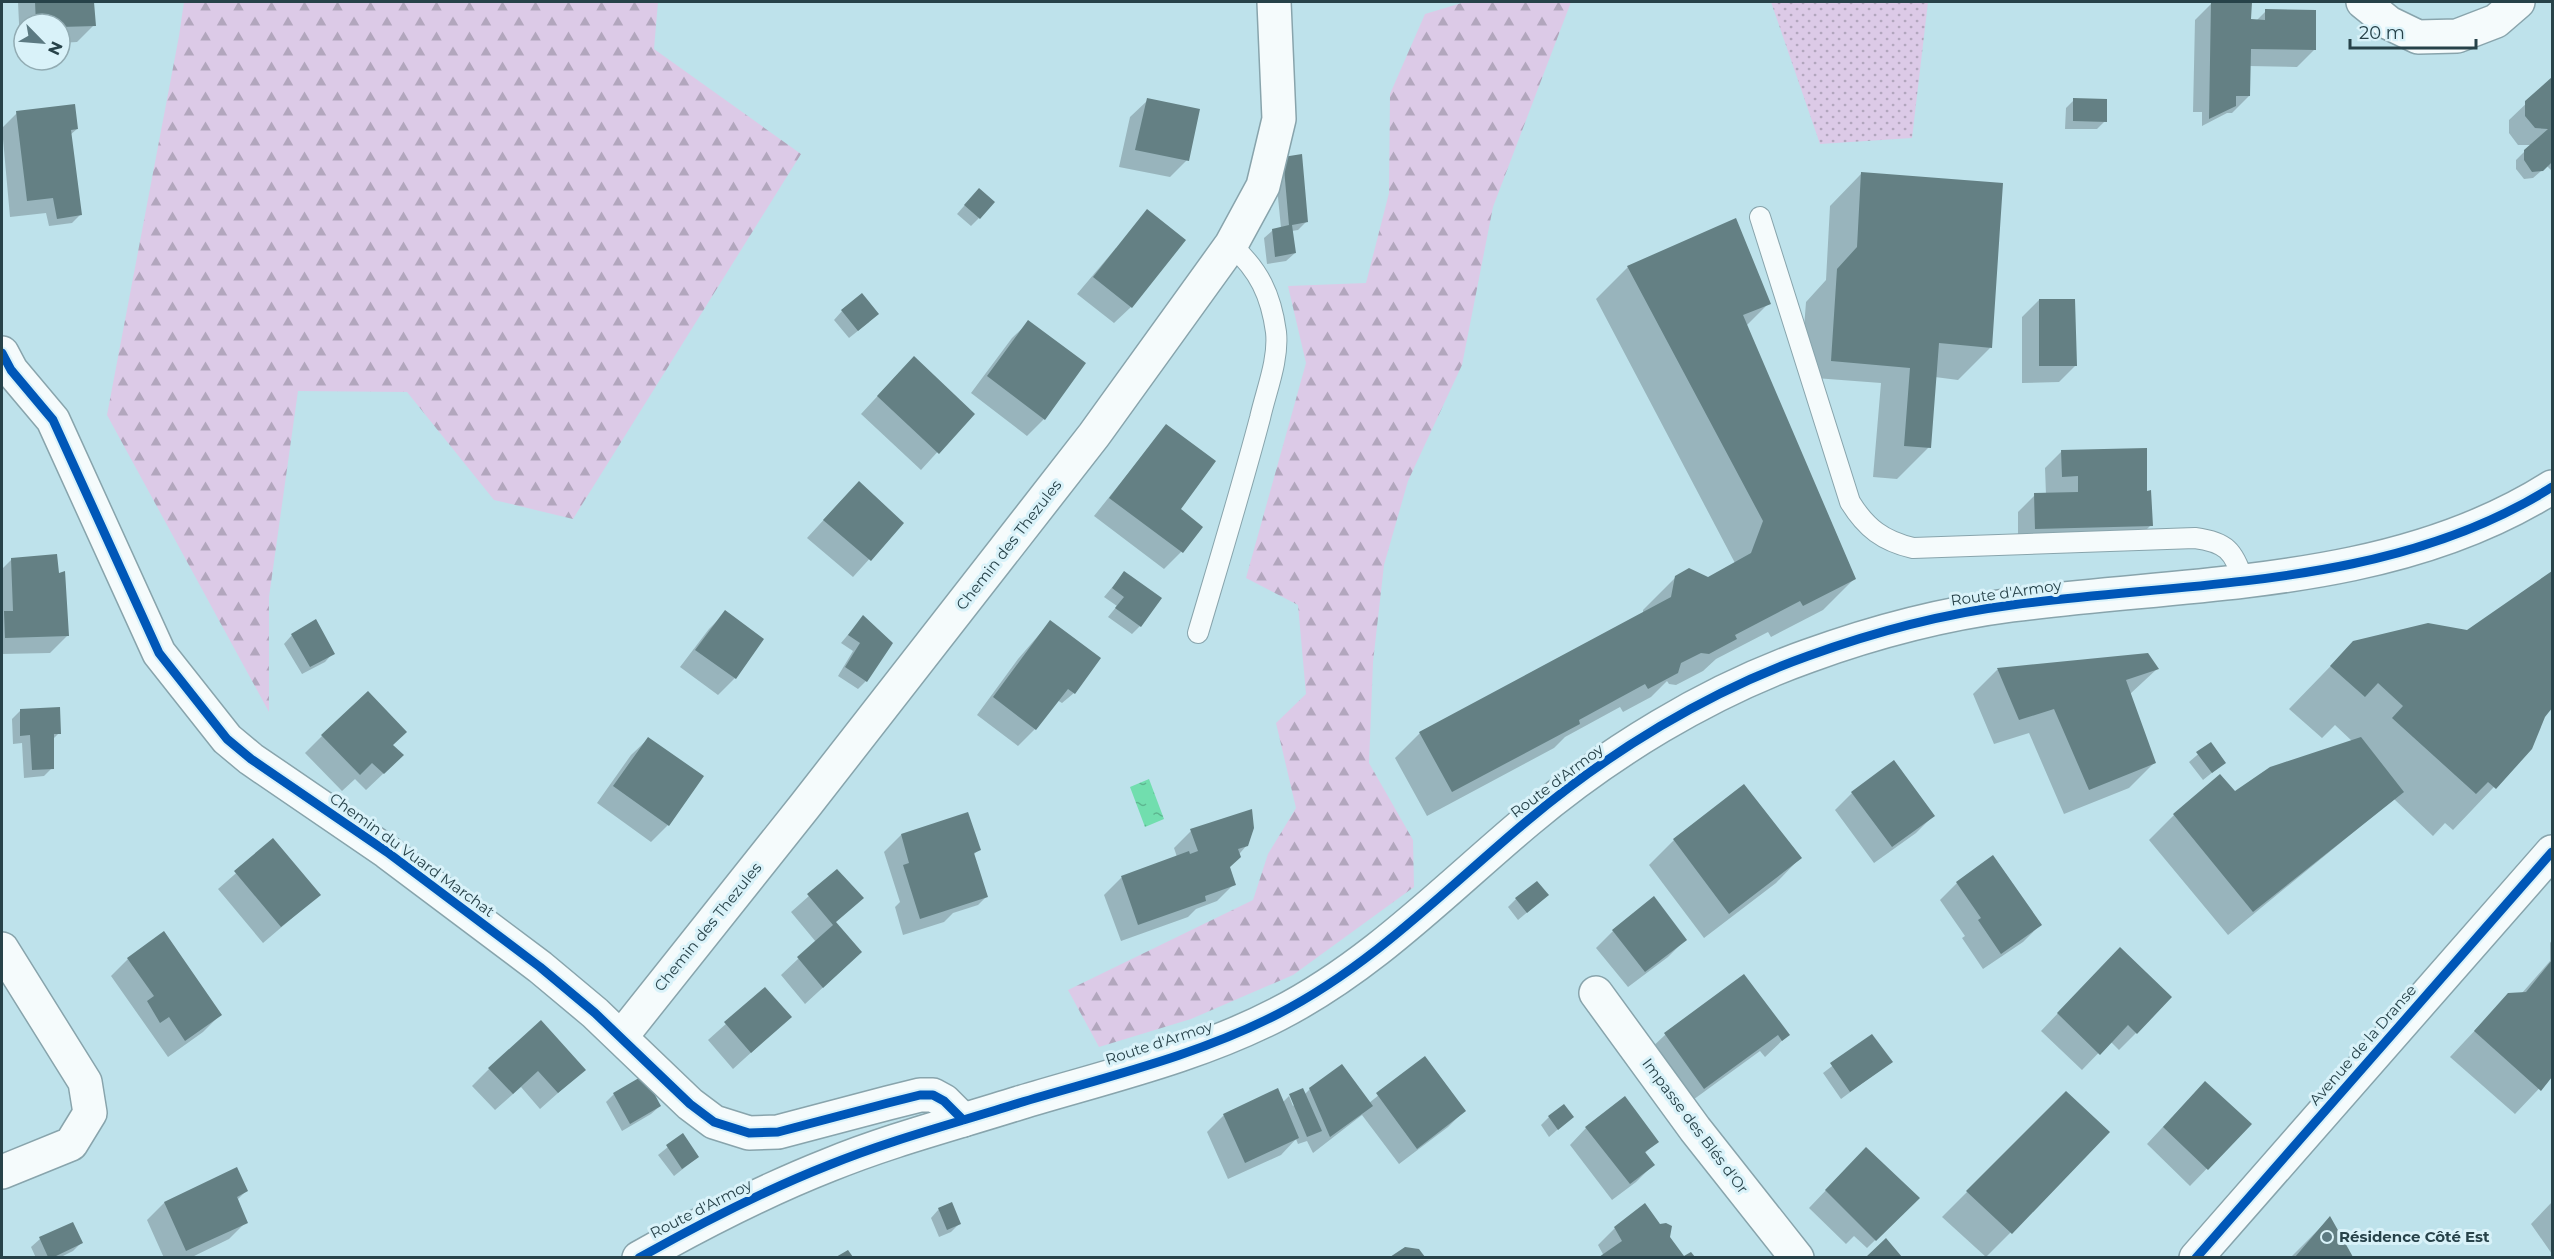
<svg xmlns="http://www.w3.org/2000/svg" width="2554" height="1259" font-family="Montserrat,sans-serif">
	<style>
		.grass { fill: url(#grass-dots) }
		.forest { fill: url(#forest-firs) }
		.water { fill: url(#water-ripples) }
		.shadow { fill: #0003 }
		.building { fill: #648084 }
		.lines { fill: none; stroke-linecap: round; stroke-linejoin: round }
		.service-casing { stroke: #88a4ac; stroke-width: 22 }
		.minor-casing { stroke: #88a4ac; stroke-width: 36 }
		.secondary-casing { stroke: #88a4ac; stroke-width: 36 }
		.service { stroke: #f5fbfc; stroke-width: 20 }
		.minor { stroke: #f5fbfc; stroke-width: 33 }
		.secondary { stroke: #f5fbfc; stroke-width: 33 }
		.cycleway-casing { stroke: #d9f2f9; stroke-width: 13 }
		.cycleway { stroke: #0057b8; stroke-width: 9 }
		.poi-dot { fill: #5c7a82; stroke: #d9f2f9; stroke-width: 2 }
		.labels { text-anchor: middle; stroke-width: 6; stroke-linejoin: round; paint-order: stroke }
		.street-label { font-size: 15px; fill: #274249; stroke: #d9f2f9 }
		.poi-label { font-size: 15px; font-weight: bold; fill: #274249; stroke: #d9f2f9; text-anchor: start }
	</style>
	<defs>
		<pattern id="grass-dots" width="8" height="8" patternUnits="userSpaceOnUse" patternTransform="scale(1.5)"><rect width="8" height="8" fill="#dccae7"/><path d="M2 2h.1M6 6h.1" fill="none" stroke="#b2a6bd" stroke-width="1.8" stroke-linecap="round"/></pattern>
		<pattern id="forest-firs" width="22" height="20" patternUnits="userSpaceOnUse" patternTransform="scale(1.5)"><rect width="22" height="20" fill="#dccae7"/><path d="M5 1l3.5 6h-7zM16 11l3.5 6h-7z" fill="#b2a6bd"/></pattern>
		<pattern id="water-ripples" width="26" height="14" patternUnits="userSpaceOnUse" patternTransform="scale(1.5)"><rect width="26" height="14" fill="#71deae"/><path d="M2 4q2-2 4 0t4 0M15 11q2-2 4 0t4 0" fill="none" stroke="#5db690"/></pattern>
	</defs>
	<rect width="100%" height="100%" fill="#bee2eb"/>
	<!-- grass -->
	<path class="grass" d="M1771,2h157l-16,136 -92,6z"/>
	<!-- forest -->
	<path class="forest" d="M184,2h474l-4,47 147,105 -228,365 -79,-19 -87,-108 -109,-1 -29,206v115l-162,-297 72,-379z
		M1465,2h106l-78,205 -31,158 -54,116 -24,84 -11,97 -4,101 44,77 1,47 -121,88 -102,44 -92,28 -31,-57 185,-90 15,-46 28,-46 -20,-85 30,-29 -8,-89 -52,-27 60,-215 -18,-77 78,-3 23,-90 1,-99 35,-80z"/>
	<!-- water -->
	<path class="water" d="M1149,779l15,40 -19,8 -15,-40z"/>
	<!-- shadow -->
	<path class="shadow" d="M18,2h75l1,23 -17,17 -17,1v-19h-36v20h-4z
		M2219,2h31v19h6l10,-10 48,39 -17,17 -48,-1v30l-17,17h-5l-25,13v-14h-9l2,-92 17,-17z
		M2552,79v92l-5,-5 -14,12 -9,1 -8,-10v-9l15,-15h-13l-9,-12v-13z
		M1148,100l39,60 -17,17 -51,-10 11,-50z
		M2074,100l31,21 -8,8h-32l1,-21z
		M17,113l60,16 -7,6 10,80 -8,8 -23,3 -3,-13 -36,4 -8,-89z
		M1284,159l22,63 -8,8 -6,1 3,22 -9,8 -19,3 -3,-26 9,-8 8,-2 -6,-61z
		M1861,174l129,174 -32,32 -23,-3 -6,70 -32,32 -24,-2 8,-94 -66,-5 -14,-11 5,-65 20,-22 4,-74z
		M971,198l8,20 -8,8 -14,-12z
		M1116,248l15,59 -17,16 -37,-29z
		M1628,267l141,36 -23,23 109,252 -32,32 -52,27 -3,-5 -52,27 -13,12 -27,14 -7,-1 -2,-3 -16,16 -28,15 -3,-5 -55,30 -11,11 -127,68 -32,-58 25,-25 223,-120v-3l33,-33 32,1 27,-15 -139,-264z
		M2039,300l37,65 -17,17 -37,1v-66z
		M842,311l27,11 -20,16 -15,-18z
		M1029,322l55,42 -40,55 -17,17 -56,-43 41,-55z
		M897,375l75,39 -51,56 -60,-56z
		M1166,426l13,83 21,18 -19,25 -17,17 -70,-53z
		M2062,451l84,41 5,33 -17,17 -116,3v-33l17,-17h11l-1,-27z
		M842,500l60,23 -49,54 -46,-39z
		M12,559l45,16 10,61 -17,17 -48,1v-85z
		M1124,573l16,53 -8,8 -24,-17 9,-11 -13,-9z
		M2552,573v136l-8,7 -13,32 -78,82 -8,-7 -12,13 -39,-37 -166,136 -79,-95 25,-25 61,-22 118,-51 -18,-17 -13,13 -33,-29 65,-67 114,-10z
		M726,612l9,66 -17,17 -38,-28 29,-38z
		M863,617l3,64 -8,8 -20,-13 15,-25 -12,-8z
		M1050,622l24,71 -12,10 -5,-3 -22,29 -17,17 -41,-31 41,-56z
		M292,635l41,18 -8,9 -23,12 -18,-30z
		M2147,655l10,14 -27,25 24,69 -25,25 -65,26 -35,-81 -35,11 -21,-50 24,-24z
		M20,711l39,22 -7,7v28l-8,8 -20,2 -2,-35 -9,1 -1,-25z
		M322,736l69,9 -6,27 -19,18 -11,-11 -13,12 -37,-38z
		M648,739l20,86 -17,17 -54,-39 34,-48z
		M2210,744l14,19 -21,17 -14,-18z
		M1852,793l81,23 -17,17 -42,30 -39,-53z
		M1191,831l56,14 -19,22 6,17 -17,17 -21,8 -8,8 -67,24 -17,-46 17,-17 56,-21 -3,-9z
		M901,835l78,15 -6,5 14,41 -9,9 -25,8 -9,9 -41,13 -8,-28 5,-5 -16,-50z
		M1674,840l126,18 -24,25 -72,55 -55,-73z
		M273,841l46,54 -56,48 -45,-54z
		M837,871l-2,52 8,46 -38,35 -24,-29 35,-33 -25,-30z
		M1957,883l83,42 -17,17 -40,27 -21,-31 3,-2 -25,-36z
		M1516,899l22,4 -20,17 -10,-13z
		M1613,931l72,9 -17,17 -40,30 -32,-39z
		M164,933l56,82 -17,17 -35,25 -57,-81 17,-17z
		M2552,940v135l-37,39 -65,-57 59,-63 13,-1 28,-32v-18z
		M2103,966l33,67 -17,17 -9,-9 -28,29 -41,-39z
		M1743,976l45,59 -23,22 -5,-6 -74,54 -38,-54 17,-16z
		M765,989l25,28 -57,52 -25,-29z
		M1872,1036l19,26 -50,37 -18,-26z
		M1425,1058l39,53 -16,16 -49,37 -37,-49 -49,38 -6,-12 -9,3 -2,-5 -15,16 -53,24 -21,-47 17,-17 59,-13 6,-6 4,10 17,-17 59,14z
		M489,1069l95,1 -44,39 -19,-22 -26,23 -23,-24z
		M2066,1093l-55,139 -25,25 -44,-40z
		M614,1094l46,12 -9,8 -29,17 -16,-29z
		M2188,1100l62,24 -60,62 -43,-42z
		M1549,1117h23l-23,20 -8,-12z
		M1586,1128l71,13 -13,13 9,11 -17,17 -24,18 -42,-55z
		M683,1135l15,22 -24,19 -16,-21z
		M1849,1166l69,32 -51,50 -13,-12 -8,8 -37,-36z
		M227,1175l19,16 -8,8 8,23 -17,17 -39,19h-26l-17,-38 17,-17z
		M2552,1202v52l-21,-30z
		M939,1209l20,15 -8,8 -12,5 -8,-19z
		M2330,1218l21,40h-61z
		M72,1224l9,19 -8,8 -14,7h-23l-5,-11 9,-8z
		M1615,1228l54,10 15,19 6,-3 3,4h-91l2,-2 -6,-11z"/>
	<!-- building -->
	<path class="building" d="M35,2h59l2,24 -36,1v-3h-24z
		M2211,2h41l-1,17 14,1v-11l51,1v40l-65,-1 -1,47h-14v10l-27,13z
		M2552,77v85l-9,9 -11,1 -8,-12v-10l24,-21 -13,-1 -10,-12v-15z
		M1147,98l53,11 -11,52 -54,-11z
		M2073,98l34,1v23l-34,-1z
		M75,104l3,25 -7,1 11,85 -25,4 -4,-21 -26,3 -11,-90z
		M1302,154l6,68 -16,3 4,28 -21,4 -3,-28 17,-4 -6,-68z
		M1861,172l142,11 -11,165 -53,-5 -8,105 -27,-2 6,-78 -79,-7 6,-92 20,-22z
		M979,188l16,14 -15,17 -16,-14z
		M1147,209l39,31 -54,68 -39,-31z
		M1736,218l35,86 -28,11 113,264 -53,27 -3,-5 -65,34 2,4 -28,15 -8,-1 -20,10 -3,10 -30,16 -3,-5 -66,36 1,4 -128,68 -33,-60 252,-135 4,-21 14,-8 19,9 43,-24 12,-32 -136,-255z
		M862,293l17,21 -21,17 -17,-21z
		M2039,299h36l2,67h-38z
		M1028,320l58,43 -41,57 -58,-44z
		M914,356l61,58 -36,40 -62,-58z
		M1166,424l50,37 -35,48 22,18 -20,26 -74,-55z
		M2147,448v43l4,-1 2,36 -118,3 -1,-36 44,-1v-16l-16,1 -1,-27z
		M859,481l45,42 -33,38 -48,-41z
		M57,554l2,19 6,-2 4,65 -64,2 -1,-27h9l-2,-53z
		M1124,571l38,27 -21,29 -26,-19 9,-11 -12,-9z
		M2552,571v137l-7,9 -13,32 -36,40 -8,-7 -12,12 -84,-76 11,-12 -25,-23 -13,14 -35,-31 23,-25 75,-18 39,7z
		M725,610l39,29 -28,40 -41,-29z
		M863,615l30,28 -26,39 -22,-15 15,-24 -12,-8z
		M316,619l19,35 -25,13 -19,-33z
		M1050,620l51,38 -26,36 -7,-5 -32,41 -43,-33z
		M2148,653l11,16 -33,11 30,83 -67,27 -35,-81 -35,11 -22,-52z
		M368,691l39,41 -14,13 11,10 -20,19 -12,-11 -12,12 -39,-40z
		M60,707l1,27h-7v35l-22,1 -2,-35 -10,1v-27z
		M648,737l56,39 -35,50 -56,-40z
		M2361,737l43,55 -151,120 -80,-98 47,-40 15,17 35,-24z
		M2211,742l15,21 -14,10 -16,-21z
		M1894,760l41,56 -43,31 -41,-55z
		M1744,784l58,74 -73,56 -56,-75z
		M1252,809l2,19 -6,18 -10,3 3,8 -11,10 6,18 -31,11 1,5 -68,24 -17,-49 68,-25 1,3 8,-3 -8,-22z
		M968,812l13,38 -7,3 14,44 -68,22 -17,-54 6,-2 -8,-29z
		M273,838l48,57 -40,32 -47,-56z
		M1993,855l49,70 -41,29 -23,-34 3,-2 -25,-36z
		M837,869l27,29 -28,24 26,30 -39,36 -26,-31 36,-32 -26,-31z
		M1537,881l12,14 -22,18 -12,-15z
		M1654,896l33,44 -42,32 -33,-42z
		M164,931l58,84 -37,26 -16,-24 -9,6 -13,-22 7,-5 -27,-38z
		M2120,947l52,50 -35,37 -9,-9 -28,30 -43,-42z
		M2552,960v117l-11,14 -67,-60 34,-38 18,-1z
		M1744,974l46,61 -8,6 -4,-6 -74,54 -40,-56z
		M765,987l27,30 -41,36 -27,-31z
		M541,1020l45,50 -28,23 -20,-22 -25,23 -25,-26z
		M1872,1034l21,28 -43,30 -20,-29z
		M1425,1056l41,55 -49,38 -41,-56z
		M1342,1064l31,42 -43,31 -21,-49z
		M644,1075l17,31 -31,18 -17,-31z
		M2205,1081l47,43 -44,46 -45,-43z
		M1278,1088l21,50 -54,25 -22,-49z
		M1303,1088l19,43 -15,6 -18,-43z
		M2066,1091l44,41 -98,102 -46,-43z
		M1625,1096l34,46 -14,10 10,13 -25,19 -45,-57z
		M1564,1104l10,13 -16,13 -10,-14z
		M683,1133l16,24 -17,12 -16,-24z
		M1866,1147l54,51 -44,43 -51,-51z
		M237,1167l11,24 -11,6 11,26 -62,28 -22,-49z
		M952,1202l9,22 -14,6 -9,-22z
		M1645,1203l15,21 6,-1 6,3 -2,11 14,19 7,-4 4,5h-96l23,-16 -8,-14z
		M2330,1216l23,41h-58z
		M73,1222l10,21 -29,14h-6l-9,-20z
		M1886,1238l16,19h-36z
		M1405,1247l14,2 6,8h-35z
		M848,1250l5,7h-17z"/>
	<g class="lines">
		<!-- service casing -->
		<g class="service-casing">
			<path id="service" d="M1760,217l90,285c16,26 33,39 63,46l282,-10c31,4 39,13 48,42
				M1198,633c21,-71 43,-143 62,-215 6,-27 19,-58 16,-86 -5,-37 -17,-62 -45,-87"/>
		</g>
		<!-- minor casing -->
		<g class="minor-casing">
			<path id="minor" d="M2363,2l26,21 29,14 39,-1 39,-15 22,-19
				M2,353l9,17 42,50 106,233 68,86 24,20 136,93 153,115 55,46 95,91 24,18 35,11 29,-1 110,-29 32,-8h13l11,6 19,19
				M2,949l83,133 5,31 -19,31 -69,28
				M1596,993l99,136 102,129
				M621,1037l183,-230 290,-372 137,-190 32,-59 16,-67 -5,-117"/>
		</g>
		<!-- secondary casing -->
		<g class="secondary-casing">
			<path id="secondary" d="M639,1258c62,-35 124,-67 190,-93 61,-25 127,-42 190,-62 86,-26 178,-47 259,-89 94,-48 169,-126 249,-193 82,-69 180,-129 281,-165 66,-24 134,-42 204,-51 181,-24 381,-17 540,-118
				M2196,1258l356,-406"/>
		</g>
		<!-- service -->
		<use href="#service" class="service"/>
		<!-- minor -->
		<use href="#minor" class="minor"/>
		<!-- secondary -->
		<use href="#secondary" class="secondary"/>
		<!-- cycleway casing -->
		<g class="cycleway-casing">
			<path id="cycleway" d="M2,353l9,17 42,50 106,233 68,86 24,20 136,93 153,115 55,46 95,91 24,18 35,11 29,-1 110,-29 32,-8h13l11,6 19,19
				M639,1258c62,-35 124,-67 190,-93 61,-25 127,-42 190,-62 86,-26 178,-47 259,-89 94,-48 169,-126 249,-193 82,-69 180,-129 281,-165 66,-24 134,-42 204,-51 181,-24 381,-17 540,-118
				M2196,1258l356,-406"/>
		</g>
		<!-- cycleway -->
		<use href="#cycleway" class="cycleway"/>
	</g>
	<!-- markers -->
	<circle class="poi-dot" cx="2327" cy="1237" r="6"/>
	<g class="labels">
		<!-- street labels -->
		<g class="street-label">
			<text transform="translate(1009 545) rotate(-52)" y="5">Chemin des Thezules</text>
			<text transform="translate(2006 593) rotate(-8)" y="5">Route d'Armoy</text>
			<text transform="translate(1557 781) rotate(-37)" y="5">Route d'Armoy</text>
			<text transform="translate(412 855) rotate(36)" y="5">Chemin du Vuard Marchat</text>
			<text transform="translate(708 927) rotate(-51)" y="5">Chemin des Thezules</text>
			<text transform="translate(1159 1043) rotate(-18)" y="5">Route d'Armoy</text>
			<text transform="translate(2363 1045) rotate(-49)" y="5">Avenue de la Dranse</text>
			<text transform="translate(1695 1126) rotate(53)" y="5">Impasse des Blés d'Or</text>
			<text transform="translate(701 1209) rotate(-27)" y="5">Route d'Armoy</text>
		</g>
		<!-- poi labels -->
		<g class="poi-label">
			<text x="2339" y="1242">Résidence Côté Est</text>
		</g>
	</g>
	<!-- border -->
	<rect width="2554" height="1259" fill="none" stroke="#274249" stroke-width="6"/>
	<!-- north arrow -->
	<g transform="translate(42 42) rotate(115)"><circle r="28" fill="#d9f2f9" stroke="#92acb3" stroke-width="1.5"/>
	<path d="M0-4.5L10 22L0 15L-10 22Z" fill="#5c7a82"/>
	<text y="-9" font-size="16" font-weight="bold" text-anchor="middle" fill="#274249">N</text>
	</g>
	<!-- scale -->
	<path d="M2350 39v9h126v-9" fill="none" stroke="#274249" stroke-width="3"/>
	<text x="2359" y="39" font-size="18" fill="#274249" stroke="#d9f2f9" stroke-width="4.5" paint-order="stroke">20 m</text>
</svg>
